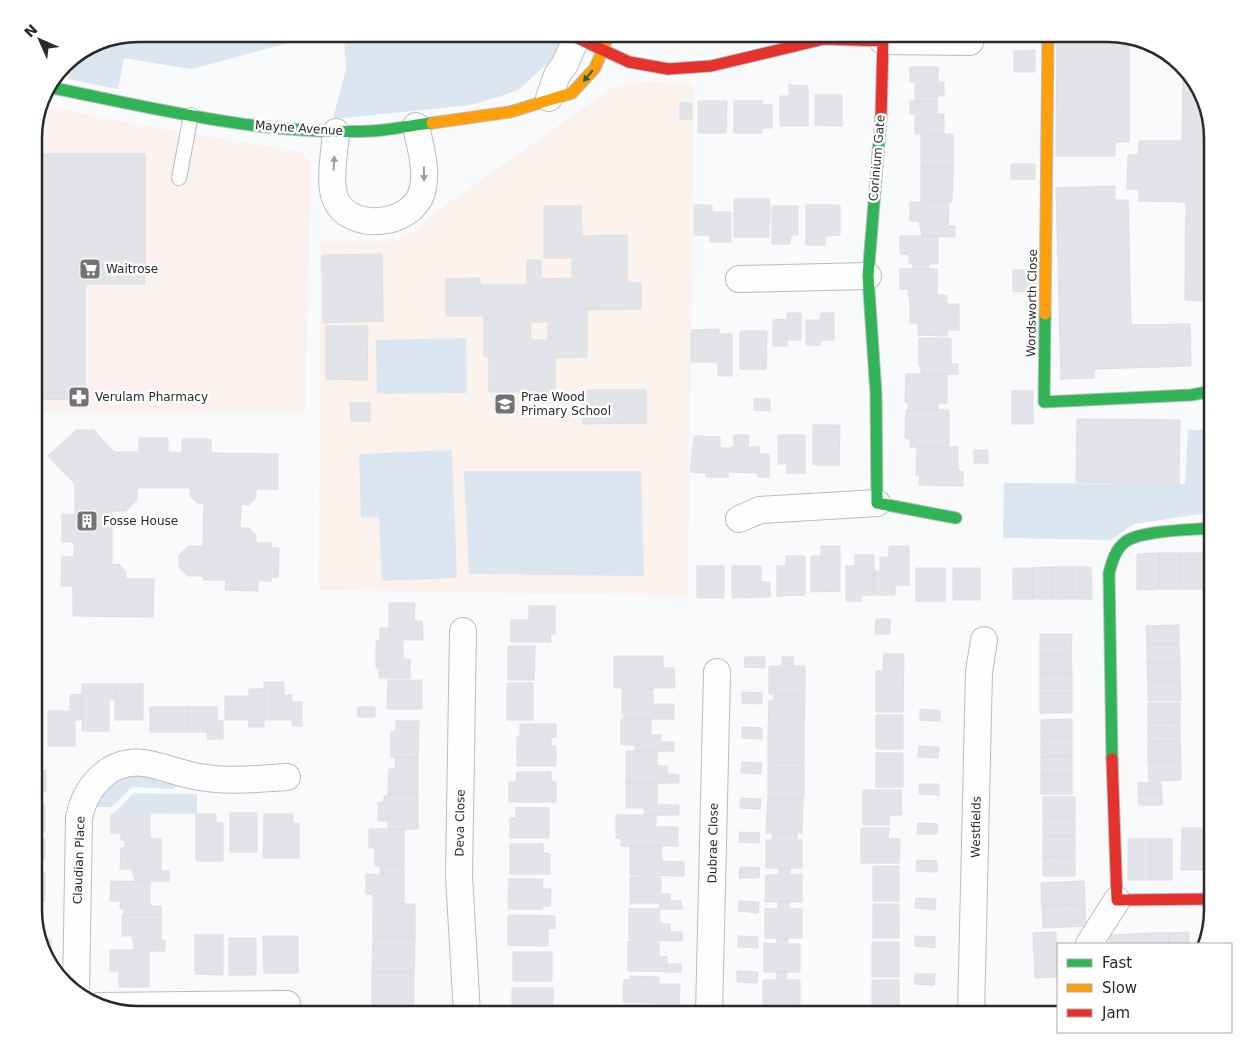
<svg xmlns="http://www.w3.org/2000/svg" width="1247" height="1048" font-family="'DejaVu Sans',sans-serif">
	<style>
		.commercial { fill: #fbf1ee }
		.education { fill: #fbf2ee }
		.green { fill: #dbe6f1 }
		.building { fill: #e3e3ea; stroke: #dedee0; fill-rule: evenodd }
		.lines { fill: none; stroke-linecap: round; stroke-linejoin: round }
		.lane-casing { stroke: #babcbe; stroke-width: 16 }
		.street-casing { stroke: #babcbe; stroke-width: 28 }
		.fast-casing { stroke: #babcbe; stroke-width: 13 }
		.slow-casing { stroke: #babcbe; stroke-width: 13 }
		.jam-casing { stroke: #babcbe; stroke-width: 13 }
		.lane { stroke: #fefeff; stroke-width: 14 }
		.street { stroke: #fefeff; stroke-width: 26 }
		.fast { stroke: #30b455; stroke-width: 11 }
		.slow { stroke: #ff9f0a; stroke-width: 11 }
		.jam { stroke: #e5322d; stroke-width: 11 }
		.oneway { fill: #2b613c }
		.oneway2 { fill: #9e9fa0 }
		.labels { text-anchor: middle; stroke-width: 5; stroke-linejoin: round; paint-order: stroke }
		.street-label { font-size: 12px; fill: #282a2b; stroke: #fff }
		.poi-label { font-size: 12px; fill: #282a2b; stroke: #fff; text-anchor: start }
		.rim { fill: none; stroke: #282a2b; stroke-width: 2.5 }
	</style>
	<rect width="100%" height="100%" fill="#f8fafc"/>
	<!-- commercial -->
	<path class="commercial" d="M41,105l103,21 157,26 10,12 -6,249 -258,-1 -13,12v-292z"/>
	<!-- education -->
	<path class="education" d="M634,81l60,3 -6,512 -369,-6 1,-349h72l25,-11 13,-14 182,-128z"/>
	<!-- green -->
	<path class="green" d="M139,34h184l-132,35 -67,-11 -6,31 -50,-10 5,-21 26,-16z
		M344,34h223l-13,24 -36,32 -14,5 -33,10 -138,14 13,-50z
		M466,338l1,55 -90,1 -1,-54z
		M1213,429v83l-79,12 -24,16 -107,-2 1,-55 181,1 3,-54z
		M452,450l5,128 -75,3 -3,-64 -18,1 -2,-64z
		M464,471h177l3,105 -175,-2z
		M132,774l51,9 -11,6 -40,-2 -20,20h-22l11,-18z
		M134,793l63,1v20l-83,-1z"/>
	<!-- building -->
	<path class="building" d="M673,34h9v5h-9z
		M1057,34h51l21,4v104h-14v14h-59z
		M1035,50v22h-21v-21z
		M910,67h28v15h6v14h-7v5h-22v-19h-5z
		M1183,68l22,30 8,41v162l-28,-1 1,-98 -47,-1v-12h-12l1,-34h10l1,-14h43z
		M789,85l19,1v40h-28v-30h9z
		M815,95h27v31l-27,-1z
		M698,101h29l-1,32h-28z
		M734,101h29l-1,4h10v23h-10v5h-28z
		M910,101h27v13h7v20h-29v-20h-5z
		M680,103h12v16h-12z
		M921,134h32v33h-32z
		M37,154h108v130h-60v109h-51z
		M1011,164h24v15h-24z
		M921,167h32l-1,35h-31z
		M1115,186v14h13l3,125 59,-1 1,42 -97,3v9l-33,1 -5,-191z
		M734,199h36l-1,38h-35z
		M910,202h39l-1,24h7v11l-33,-1 -3,-15h-9z
		M694,205h18v7h19v30h-21v-7h-16z
		M806,205h34v30l-15,1v9h-19z
		M544,206h37l1,30 45,-1v48h14v26l-54,1v47l-32,1v34h-66v-35l-5,-1v-40h-38v-37l34,-1v7h47v-25h14v19l31,-1v-20h-28zM530,322h18v18h-17z
		M772,206h26v29h-7l-1,9h-18z
		M900,236h38v28h-9l-1,5h-15v-6h-4v-8l-9,-1z
		M382,254l1,67 -60,2 -1,-68z
		M900,269h37v26h10v9h-37l-2,-15h-8z
		M1013,270h24v21l-24,1z
		M910,304h49v26h-12v6l-29,-1v-12h-8z
		M787,313h14v27h-14v6h-14v-26l14,-1z
		M821,313h13v27h-14v5h-14v-25h14z
		M326,326h42l-1,54 -41,-1z
		M719,329v5h13v42h-14v-14h-27v-32z
		M740,331h27l-1,38h-26z
		M919,338h32v26h7v10h-37v-7l-2,-1z
		M906,374h41v29h-9v7h-30v-8h-3z
		M582,390h64v33l-63,1z
		M1012,391h21v33h-21z
		M34,393h51v6l-51,1z
		M754,399h16v12l-16,-1z
		M350,403h20v18h-19z
		M906,410h43v37h-39v-8l-5,-1z
		M1077,419l103,1 -1,64 -103,-2z
		M813,425h27l-1,40h-26z
		M76,430h18l20,22h25v-14h29v14l14,1v-14h29v14l67,1v35h-22v9l-7,7 -8,-1 -1,24h9l7,8v7h16l-1,5h8l-1,29h-7v4h-13v10l-33,-1 1,-10h-23v-4h-15l-9,-9v-12l9,-9h15l1,-43h-7l-7,-7v-8h-53v12l-11,11h-14v54l7,-1 7,8v7h28l-1,38 -80,-1v-30h-12l1,-29h12v-15h-12v-28l13,1v-31l-27,-28z
		M734,435h15l-1,12h11v7h10v23h-11v-4l-28,-1v-25h4z
		M778,435h27v38h-18v-9h-9z
		M694,436l26,1v11h9l-1,29h-22v-4l-16,-1z
		M917,447h41v24h5v15l-44,-1 1,-10h-4z
		M974,450h14v13h-14z
		M821,546h19v45l-29,1v-36h10z
		M889,546h20v39h-14v10h-21v-24h6v-14h9z
		M1213,552v37h-10v-36z
		M1159,553v36l-22,1v-36z
		M1159,553h22v36h-22z
		M1181,553h22v36h-22z
		M855,555h19v40h-13v6h-15v-35h9z
		M786,556h19v39l-28,1v-30h9z
		M697,566h27v32h-27z
		M732,566h29v16h9v15l-38,1z
		M1052,567h20v32h-20z
		M1052,567v32h-19l-1,-31z
		M1072,567h19l1,32h-20z
		M916,568h29v33h-29z
		M953,568h27v32h-27z
		M1013,568h19l1,31h-20z
		M389,603h26l-1,18h8l1,19h-43v-12h9z
		M529,606h26v28h-5l1,8h-40v-22h18z
		M876,619h14v15h-15z
		M1179,625v19h-32l-1,-18z
		M1040,634h32l-1,20h-31z
		M376,641h27v18h7v19h-31v-10h-3z
		M1147,644h32l1,18 -33,1z
		M508,646h27l-1,34h-26z
		M884,654h20l-1,58h-27v-41h7z
		M1040,654h31l1,19 -32,1z
		M614,656h49v12h11l1,20h-61z
		M745,657h20v11l-21,-1z
		M782,657h11v9h12v28h-36v-28h13z
		M1180,662v20h-32l-1,-19z
		M1072,673v20h-32v-19z
		M388,680h34v29h-35z
		M264,682h20v13h8v7h10v24h-10v-6h-28z
		M1148,682h32l1,19h-33z
		M507,683h26v37h-26z
		M82,684h33v15h-6v32h-27z
		M115,684h28v36h-28z
		M622,688h31v16h21v15h-50v-6h-2z
		M249,689h15v38h-16l1,-7h-24v-24h24z
		M742,692l20,1v11l-20,-1z
		M1040,693h32v20h-32z
		M82,694v26h-7v26h-27v-35h22v-16z
		M774,694h31l-1,34h-36l1,-27h5z
		M1148,703h32v19l-32,1z
		M150,707h38v25h-38z
		M188,707h29v14h6v18h-16v-7h-19z
		M358,707h17v10h-17z
		M920,709l20,2v10l-20,-1z
		M876,715h27v34h-27z
		M621,719h30v16h10v7h13v9h-39v-6h-14z
		M1072,719v19h-31v-18z
		M396,721h23l-1,37 -27,-1v-25h5z
		M1180,722v19l-32,1v-19z
		M520,724h36v13h-5v9h5v20h-39v-29h3z
		M742,727l20,1v11l-20,-1z
		M768,728h36v35h-36z
		M1041,738h31v18l-31,1z
		M1180,741l1,20h-33v-19z
		M919,746l20,1 -1,11 -20,-1z
		M626,751h31v15h10v8l12,1v8h-53z
		M876,753h27v34h-27z
		M1072,756v19h-31v-18z
		M396,757l22,1v36h-30l1,-25h6z
		M1148,761h33v19l-32,1z
		M742,762l20,1 -1,11 -20,-1z
		M768,763h36v35h-36z
		M34,770h12v21h-10l-2,5z
		M517,772h34v10h5v20h-47v-20h7z
		M1041,775h31v19h-31z
		M1161,782l1,11 -24,1v-11z
		M626,783h31v22h22v10h-35v-7h-18z
		M920,784h19v11l-20,-1z
		M863,790h38l1,25h-13v10h-26z
		M1162,793v12h-23l-1,-11z
		M388,794h30v35h-30v-8h-10v-19h6v-6h4z
		M1043,797h32v20h-32z
		M741,798l20,1 -1,10 -20,-1z
		M768,798h35l-1,35h-36z
		M34,804h11v28h-11z
		M516,807l33,1v30h-39v-20h6z
		M230,813h27v39h-27z
		M111,814h39v25h11v9h-36v-7l-4,-1v-7h-10z
		M196,814h20v9h7v38h-27z
		M264,814h29v9h6v35h-36z
		M616,815h40v12h22v19h-57v-8h-5z
		M1043,817h32v19h-32z
		M918,823l20,1 -1,10h-20z
		M861,828h28l-1,11h12l-1,24h-38z
		M1182,828h21v42h-22z
		M1203,828h10v41l-10,1z
		M369,829h35v37h-29v-18h-6z
		M740,832l20,1 -1,10 -20,-1z
		M772,833h25v7h5v28h-36v-28h6z
		M1043,836h32v20l-32,1z
		M34,838h11v22h-10v13z
		M1128,839h22v41h-22z
		M1150,839h22v41h-22z
		M510,844h33v9l7,1v20h-40z
		M630,846h32l-1,15 23,1v14l-54,-1z
		M121,848h40v23h8v10h-34l-3,-12h-12z
		M1075,856v20h-32v-19z
		M917,860l20,1v11l-21,-1z
		M380,866h24v38h-31v-10h-7v-20l14,1z
		M873,866h26v35h-26z
		M740,867l20,1 -1,10h-20z
		M790,867v8l12,-1v28h-37l1,-27h13v-7z
		M34,873h11v28h-11z
		M630,877h31v17h9v7h11l1,8h-23l1,-6h-30z
		M509,879h34l-1,10h9l-1,17h-8l1,3h-35z
		M111,881l39,1v24h11v9h-37v-6h-4v-8h-10z
		M1084,881l1,23 -43,2 -1,-23z
		M916,898l20,1 -1,11 -20,-2z
		M739,901l20,1 -1,11 -20,-2z
		M778,902h11v7h13v29h-37v-29h13z
		M373,904h42v33h-42z
		M873,904h26v34h-26z
		M1085,904l1,22 -43,2 -1,-22z
		M629,909h30l1,15h10v8h12v9l-53,-2z
		M122,915h39v25h4v11h-30l-3,-15h-10z
		M508,915l47,1v13h-7v17l-40,-1z
		M1204,925h6l-4,19h-2z
		M1056,932l1,45 -22,1 -2,-45z
		M1189,932v12h-20v-11z
		M1149,933h20v11h-19z
		M1149,933l1,11h-20v-10z
		M1130,934v10h-20v-9z
		M195,935h28v40l-28,-1z
		M263,936h35v37h-34z
		M738,936l20,1v11l-20,-1z
		M915,936l20,1v11l-20,-2z
		M373,937h42l-1,35h-42z
		M229,938h27v37h-27z
		M777,938h11v6h12v28h-36v-29l13,1z
		M40,939h11v25l-7,-9z
		M628,941h31v16h8v7h14v8l-53,-1z
		M872,942h27v35h-27z
		M110,950h39v37h-30v-16h-9z
		M513,952h39v29h-39z
		M737,971l21,1 -1,11 -20,-1z
		M372,972h42v37h-42z
		M777,972h10l-1,8h14v27h-37v-27h14z
		M915,974h20l-1,11 -20,-1z
		M630,976l29,1v7h21l-1,20 -56,-2 1,-22h6z
		M872,980h27v33h-27z
		M512,988h41v26h-41z
		M628,1005l31,1v8h-32z
		M736,1006l21,1 -1,7h-20z
		M776,1007h11v7h13h-37h13z
		M348,1009h43v5h-43z
		M914,1012l20,1v1h-20z"/>
	<g class="lines">
		<!-- lane casing -->
		<g class="lane-casing">
			<path id="lane" d="M179,178l12,-63"/>
		</g>
		<!-- street casing -->
		<g class="street-casing">
			<path id="street" d="M883,41l87,1
				M549,98l8,-23 8,-11 13,-30
				M336,132c-1,18 -6,40 -3,58 6,45 84,39 90,-3 4,-20 -3,-41 -7,-61
				M739,279l129,-3
				M739,519l21,-9 117,-7
				M463,631l-4,245 8,138
				M1089,944l28,-44
				M76,992l3,-174c6,-31 30,-59 65,-55 19,3 37,11 55,14 30,5 58,2 88,0
				M99,1006l188,-2
				M709,1014l8,-342
				M971,1014l8,-342 5,-32"/>
		</g>
		<!-- fast casing -->
		<g class="fast-casing">
			<path id="fast" d="M48,87c106,21 215,49 324,44 20,-1 40,-6 60,-8
				M881,117l-13,159 8,118 1,109 79,15
				M1045,314l-1,88 147,-7 22,-4
				M1112,759l-3,-186c3,-11 6,-23 16,-31 16,-12 67,-12 88,-14"/>
		</g>
		<!-- slow casing -->
		<g class="slow-casing">
			<path id="slow" d="M432,123l78,-11 62,-19 23,-25 14,-34
				M1045,314l3,-280"/>
		</g>
		<!-- jam casing -->
		<g class="jam-casing">
			<path id="jam" d="M577,38l52,24 39,7 43,-3 113,-27 59,2 -2,76
				M1112,759l5,141 96,-1"/>
		</g>
		<!-- lane -->
		<use href="#lane" class="lane"/>
		<!-- street -->
		<use href="#street" class="street"/>
		<!-- fast -->
		<use href="#fast" class="fast"/>
		<!-- slow -->
		<use href="#slow" class="slow"/>
		<!-- jam -->
		<use href="#jam" class="jam"/>
	</g>
	<!-- one-way arrows -->
	<defs><path id="oneway-solid" d="M-6-.8H1V-3.2L6.5 0L1 3.2V.8H-6Z" transform="scale(1.25)"/></defs>
	<use class="oneway" href="#oneway-solid" transform="translate(588 76) rotate(130)"/>
	<g class="oneway2">
		<use href="#oneway-solid" transform="translate(334 163) rotate(-87)"/>
		<use href="#oneway-solid" transform="translate(424 174) rotate(89)"/>
	</g>
	<!-- icons -->
	<defs>
		<g id="supermarket-square" transform="scale(1.125)"><rect x="-9" y="-9" width="18" height="18" rx="4" fill="#717374" stroke="#fff"/><path d="M-6-5.5h2.5l.6 2H6L4.5 2H-2.5L-4.4-4H-6ZM-1.5 3.2a1.3 1.3 0 1 0 .1 0ZM3 3.2a1.3 1.3 0 1 0 .1 0Z" fill="#fff"/></g>
		<g id="pharmacy-square" transform="scale(1.125)"><rect x="-9" y="-9" width="18" height="18" rx="4" fill="#717374" stroke="#fff"/><path d="M-2-6h4v4h4v4h-4v4h-4v-4h-4v-4h4Z" fill="#fff"/></g>
		<g id="school-square" transform="scale(1.125)"><rect x="-9" y="-9" width="18" height="18" rx="4" fill="#717374" stroke="#fff"/><path d="M0-5L7-2L0 1L-7-2ZM-4 1L0 2.5L4 1V4Q0 6-4 4Z" fill="#fff"/></g>
		<g id="building-square" transform="scale(1.125)"><rect x="-9" y="-9" width="18" height="18" rx="4" fill="#717374" stroke="#fff"/><path d="M-4-6H4V6H1V3H-1V6H-4ZM-2.5-4.3h1.7v1.8h-1.7ZM.8-4.3h1.7v1.8H.8ZM-2.5-1h1.7V.8h-1.7ZM.8-1h1.7V.8H.8Z" fill="#fff"/></g>
	</defs>
	<g fill-rule="evenodd">
		<use href="#supermarket-square" x="90" y="269"/>
		<use href="#pharmacy-square" x="79" y="397"/>
		<use href="#school-square" x="505" y="404"/>
		<use href="#building-square" x="87" y="521"/>
	</g>
	<g class="labels">
		<!-- street labels -->
		<g class="street-label">
			<text transform="translate(299 128) rotate(4)" y="4">Mayne Avenue</text>
			<text transform="translate(877 158) rotate(-85)" y="4">Corinium Gate</text>
			<text transform="translate(1032 303) rotate(-89)" y="4">Wordsworth Close</text>
			<text transform="translate(460 823) rotate(-89)" y="4">Deva Close</text>
			<text transform="translate(976 827) rotate(-89)" y="4">Westfields</text>
			<text transform="translate(713 843) rotate(-89)" y="4">Dubrae Close</text>
			<text transform="translate(79 860) rotate(-88)" y="4">Claudian Place</text>
		</g>
		<!-- poi labels -->
		<g class="poi-label">
			<text x="106" y="273">Waitrose</text>
			<text x="95" y="401">Verulam Pharmacy</text>
			<text x="521" y="401">Prae Wood<tspan x="521" dy="14">Primary School</tspan></text>
			<text x="103" y="525">Fosse House</text>
		</g>
	</g>
	<!-- crop -->
	<path d="M0 0H1247V1048H0ZM138 42H1108A96 96 0 0 1 1204 138V910A96 96 0 0 1 1108 1006H138A96 96 0 0 1 42 910V138A96 96 0 0 1 138 42Z" fill="#fff" fill-rule="evenodd"/>
	<path class="rim" d="M138 42H1108A96 96 0 0 1 1204 138V910A96 96 0 0 1 1108 1006H138A96 96 0 0 1 42 910V138A96 96 0 0 1 138 42Z"/>
	<!-- legend -->
	<rect x="1057" y="943" width="175" height="90" fill="#ffffff" stroke="#a9aaaa"/>
	<rect x="1067" y="959" width="25" height="8" fill="#30b455" stroke="#a9aaaa"/>
	<text x="1102" y="968" font-size="15" fill="#282a2b">Fast</text>
	<rect x="1067" y="984" width="25" height="8" fill="#ff9f0a" stroke="#a9aaaa"/>
	<text x="1102" y="993" font-size="15" fill="#282a2b">Slow</text>
	<rect x="1067" y="1009" width="25" height="8" fill="#e5322d" stroke="#a9aaaa"/>
	<text x="1102" y="1018" font-size="15" fill="#282a2b">Jam</text>
	<!-- north arrow -->
	<g transform="translate(40 40) rotate(315)" stroke="#ffffff" stroke-width="4" paint-order="stroke">
	<path d="M0-4L9 19L0 12L-9 19Z" fill="#282a2b"/>
	<text y="-8" font-size="14" font-weight="bold" text-anchor="middle" fill="#282a2b">N</text>
	</g>
</svg>
